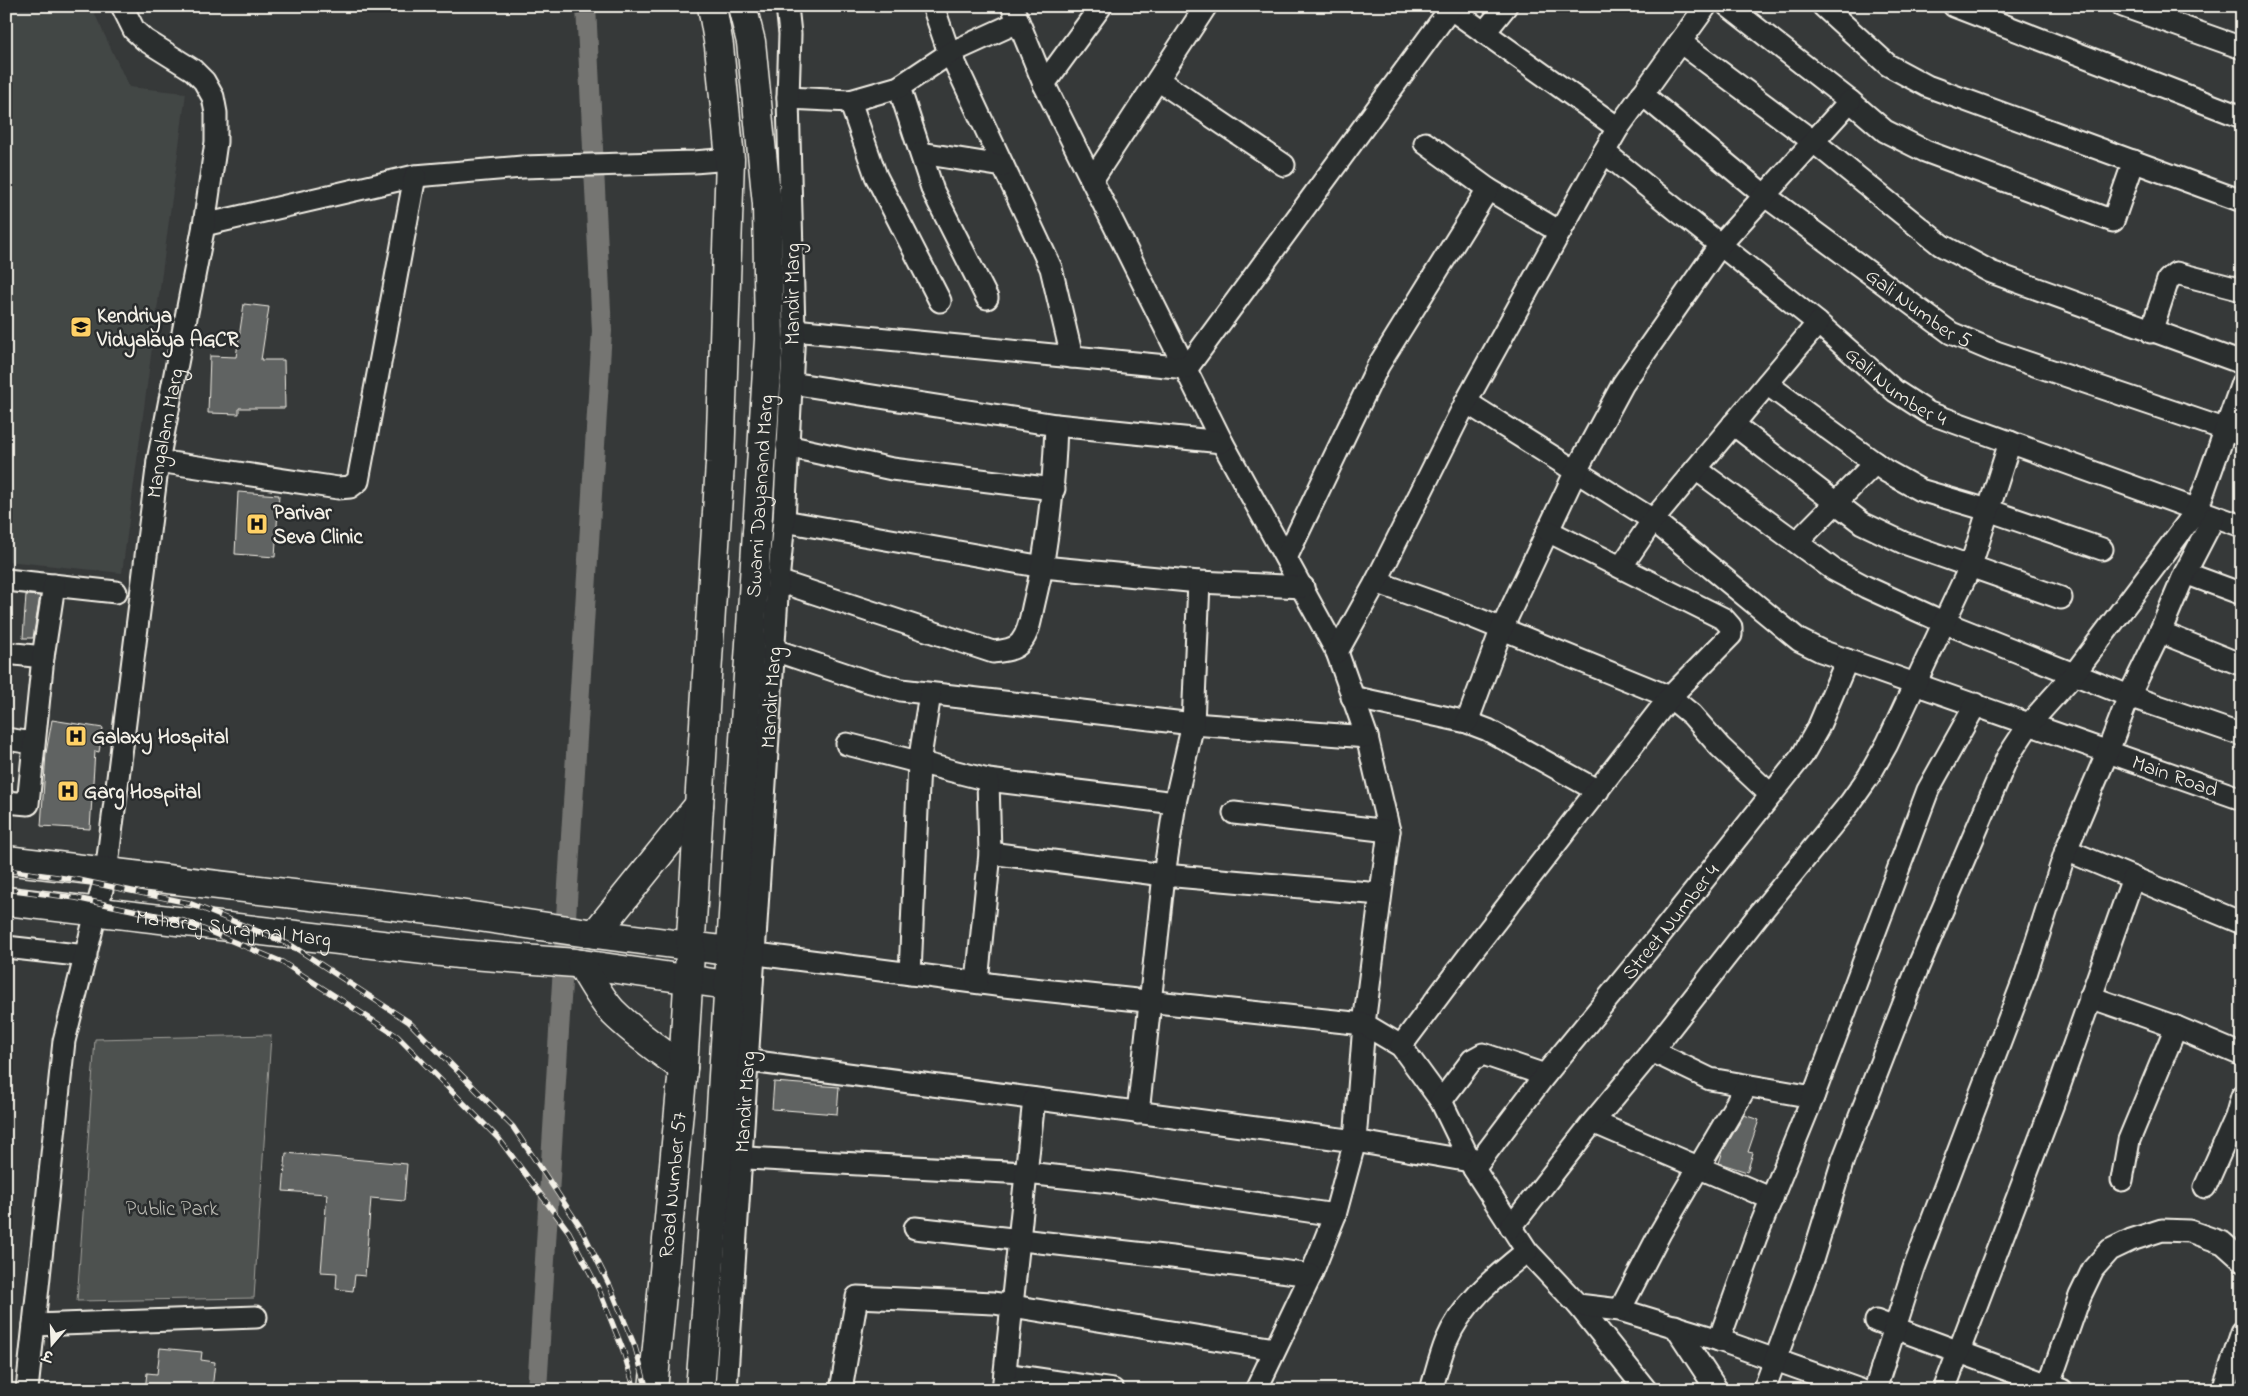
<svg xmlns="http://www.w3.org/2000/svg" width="2248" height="1396" font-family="'Indie Flower','Playpen Sans Deva',sans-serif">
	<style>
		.built { fill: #434645 }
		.green { fill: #4e514f; stroke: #a1a19c }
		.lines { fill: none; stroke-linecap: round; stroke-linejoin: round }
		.canal { stroke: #757572; stroke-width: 20 }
		.building { fill: #616362; stroke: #f4f1e8 }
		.street-casing { stroke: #f4f1e8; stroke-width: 25 }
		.secondary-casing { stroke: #f4f1e8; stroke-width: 31 }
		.primary-casing { stroke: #f4f1e8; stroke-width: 31 }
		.street { stroke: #2a2d2e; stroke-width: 21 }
		.secondary { stroke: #2a2d2e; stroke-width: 28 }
		.primary { stroke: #2a2d2e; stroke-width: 28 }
		.rail-casing { stroke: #f4f1e8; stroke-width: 5.5 }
		.rail { stroke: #2a2d2e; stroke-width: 4; stroke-dasharray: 11; stroke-linecap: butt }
		.labels { text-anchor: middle; stroke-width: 5; stroke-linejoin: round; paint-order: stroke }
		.street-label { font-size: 21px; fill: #f4f1e8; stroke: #2a2d2e }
		.poi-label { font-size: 21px; font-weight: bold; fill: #f4f1e8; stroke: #2a2d2e; text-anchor: start }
		.park-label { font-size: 21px; fill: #bab9b2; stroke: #2a2d2e }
	</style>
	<rect width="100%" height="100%" fill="#363939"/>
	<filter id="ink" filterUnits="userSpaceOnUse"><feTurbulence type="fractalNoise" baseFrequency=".02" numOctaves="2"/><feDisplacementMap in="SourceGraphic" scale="10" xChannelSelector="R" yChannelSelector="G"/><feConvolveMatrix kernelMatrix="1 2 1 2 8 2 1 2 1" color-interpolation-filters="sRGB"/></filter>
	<g filter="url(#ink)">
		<!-- built -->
		<path class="built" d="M6,6h85l38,81 57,6 -64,480 -116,-12z"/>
		<!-- green -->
		<path class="green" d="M271,1035l-17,263 -177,3 18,-262z"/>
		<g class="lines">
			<!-- canal -->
			<path class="canal" d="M537,1390l65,-1059 -16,-325"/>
		</g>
		<!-- building -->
		<path class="building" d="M244,304l25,3 -8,53h23l1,48h-46v6l-31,-1 2,-57 26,1z
			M238,492l41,3 -4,62 -40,-3z
			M26,595l14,1 -7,42h-10z
			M52,720l51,8 -4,24 -4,-1 -5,78 -49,-3 5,-73z
			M774,1082l65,5 -2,27 -65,-5z
			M1744,1115l15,5 -11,32 5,1 -6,19 -28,-9 4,-12z
			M286,1153l121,11 -3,37 -33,-3 -6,78 -10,-1 -2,16 -17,-2 1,-16 -16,-1 6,-78 -44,-3z
			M160,1348l42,4 -1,8 14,2 -3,28h-67l2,-17 10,1z"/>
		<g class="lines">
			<!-- street casing -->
			<g class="street-casing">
				<g id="street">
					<path d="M933,6l13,38 105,224 21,89"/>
					<path d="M1012,6l32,78 178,358 115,210 30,85 22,94 -25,193 -9,117 -20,74 -24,60 -55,115"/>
					<path d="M1447,6l171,122"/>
					<path d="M1728,6l122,95 35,30 40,20 188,70 21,-60"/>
					<path d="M1823,6l65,59 39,21 315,115"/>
					<path d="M1954,6l288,111"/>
					<path d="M2123,6l119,42"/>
					<path d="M1484,33l22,-27"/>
					<path d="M1680,42l134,100 127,103 50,27 251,91"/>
					<path d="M1158,80l126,85"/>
					<path d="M1044,84l57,-78"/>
					<path d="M899,87l34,104 54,107"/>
					<path id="s1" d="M1642,94l122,101 187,138 45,19 246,83"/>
					<path d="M788,98l62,3 49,-14 51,-34 68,-31"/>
					<path d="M850,101l26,75 64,125"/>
					<path d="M1425,143l63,46 72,43"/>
					<path id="s2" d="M1604,152l214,171 77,68 34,22 313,113"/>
					<path d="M921,153l82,13"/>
					<path d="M1092,180l114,-174"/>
					<path d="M204,225l211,-49 107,-9 172,-5 36,-3"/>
					<path d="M794,330l393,38 263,-359"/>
					<path d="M2151,332l17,-52 8,-7 66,17"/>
					<path d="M791,383l265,42 166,17"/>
					<path d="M1767,384l119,87 34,19 68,20 114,39"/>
					<path id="s3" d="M1466,402l187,118 146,120 22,11 421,148"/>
					<path d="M1733,424l129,99 42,20 157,55"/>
					<path d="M787,446l105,23 162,20"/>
					<path d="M158,461l180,27 12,-1 8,-6 57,-305"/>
					<path d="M1696,469l138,101 32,17 77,35 186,74 113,39"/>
					<path d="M784,521l259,46 156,15 104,5"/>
					<path d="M1797,542l78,-79"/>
					<path d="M1286,558l92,-192 110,-177"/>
					<path d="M1621,567l32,-47 165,-197"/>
					<path d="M2185,573l57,21"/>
					<path d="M6,580l110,12"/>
					<path d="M778,581l215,71c10,-1 22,-2 28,-10 9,-11 10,-27 13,-39 15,-59 20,-118 22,-178"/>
					<path d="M1376,582l82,29 212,86 22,18 28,32 51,48"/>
					<path d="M2160,632l82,33"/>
					<path d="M774,650l89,30 38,10 292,34 174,13"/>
					<path d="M1337,652l39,-70 90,-180 138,-250 14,-24 88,-122"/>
					<path d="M6,653l37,4"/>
					<path d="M1352,697l115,25 21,8 110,61"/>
					<path d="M1467,722l35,-94 74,-157 47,-87 97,-139 130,-144"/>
					<path d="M6,739l27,4"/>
					<path d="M847,744l141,36 187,23"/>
					<path d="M6,802l22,2 15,-147 11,-72"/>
					<path d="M1234,813l155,18"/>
					<path d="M2066,850l176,73"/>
					<path d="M990,853l174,22 216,19"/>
					<path d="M6,947l80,9"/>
					<path d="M742,952l262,34 360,38 37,22 40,55 33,68 53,82 51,54 68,85"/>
					<path d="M910,974l9,-211 11,-69"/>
					<path d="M977,982l13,-129 -2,-73"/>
					<path d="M2090,997l86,30 66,28"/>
					<path d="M1401,1046l69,-92 200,-257 61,-62v-8l-7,-8 -176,-88"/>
					<path d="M1652,1051l58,28 103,18"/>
					<path d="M735,1059l620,82 115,20"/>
					<path d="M1441,1101l31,-41 11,-6 62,21"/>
					<path d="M1138,1113l26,-238 11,-72 18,-79 6,-142"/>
					<path d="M1593,1122l179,77"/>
					<path d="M729,1157l297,16 94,10 215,32"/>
					<path id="s4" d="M1474,1169l71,-94 114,-139 143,-180 16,-28 29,-68"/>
					<path d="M2122,1180l7,-40 47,-113"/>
					<path d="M2205,1187l31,-70 6,-21"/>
					<path d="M1511,1227l82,-105 59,-71 105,-134 93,-114 19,-27 18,-32 84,-179 39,-123"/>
					<path d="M915,1228l257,29 139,18"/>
					<path d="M1578,1305l42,5 99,30 141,50"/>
					<path d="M1620,1310l40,-77 86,-146"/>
					<path d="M1876,1321l186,69"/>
					<path d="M34,1325l222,-8"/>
					<path d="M1675,1326l42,64"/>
					<path d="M1719,1340l37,-103 57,-140 115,-307 48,-86"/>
					<path d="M1005,1374l108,16"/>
					<path id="s5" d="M27,1390l37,-349 42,-168 52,-412 46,-236 12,-83v-29l-3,-16 -9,-16 -11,-11 -48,-30 -11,-10 -12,-24"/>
					<path id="s6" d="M726,1390l52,-809 6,-60 10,-191 -6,-232 2,-64 -3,-28"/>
					<path d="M841,1390l16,-93 137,6 281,46"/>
					<path d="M1003,1390l31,-291"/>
					<path d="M1431,1390c5,-16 9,-33 15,-48 16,-39 49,-65 81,-91"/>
					<path d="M1764,1390l49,-133 30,-97 75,-193 89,-209 23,-35 44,-49 123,-164 45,-127"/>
					<path d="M1875,1390l39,-122 112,-294 40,-124 42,-99 21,-55 31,-64 25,-59 29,-56"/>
					<path d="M1944,1390l109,-286 80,-226"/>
					<path d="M2047,1390l33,-94 13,-27 17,-19 21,-10 31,-10 27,1 34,12 19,17"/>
					<path d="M2223,1390l19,-58"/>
				</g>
			</g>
			<!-- secondary casing -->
			<g class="secondary-casing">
				<g id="secondary">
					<path d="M6,860l432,51 157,23 134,17"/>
					<path id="s7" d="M6,901l453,53 116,9 152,22"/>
				</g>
			</g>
			<!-- primary casing -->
			<g class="primary-casing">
				<g id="primary">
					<path d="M595,934l104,-129"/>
					<path d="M581,964c10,16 19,34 32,48 21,21 46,38 70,56"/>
					<path id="s8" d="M653,1390l30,-322 37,-605 10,-304 -11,-113 -7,-40"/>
					<path id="s9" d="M700,1390l18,-234 51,-817 -2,-135 -16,-162 -9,-36"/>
				</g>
			</g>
			<!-- street -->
			<use href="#street" class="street"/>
			<!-- secondary -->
			<use href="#secondary" class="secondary"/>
			<!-- primary -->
			<use href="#primary" class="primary"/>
			<!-- rail casing -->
			<g class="rail-casing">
				<path id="rail" d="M6,870l73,10 110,23 102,42 118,77 104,105 68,101 29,58 25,61 12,43
					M6,889l70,9 108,23 98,41 115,74 102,103 70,93 30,58 24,60 12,40"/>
			</g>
			<!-- rail -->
			<use href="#rail" class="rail"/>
		</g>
	</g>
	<!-- icons -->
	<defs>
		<g id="school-square" transform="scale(1.125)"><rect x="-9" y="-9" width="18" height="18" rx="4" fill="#ffd166" stroke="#2a2d2e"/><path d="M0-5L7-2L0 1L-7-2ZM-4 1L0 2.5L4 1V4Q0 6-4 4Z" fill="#111"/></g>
		<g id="hospital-square" transform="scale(1.125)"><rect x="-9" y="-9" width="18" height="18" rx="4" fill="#ffd166" stroke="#2a2d2e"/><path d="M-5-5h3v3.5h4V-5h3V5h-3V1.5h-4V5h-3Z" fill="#111"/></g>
	</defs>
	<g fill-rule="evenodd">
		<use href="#school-square" x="81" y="327"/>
		<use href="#hospital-square" x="257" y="524"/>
		<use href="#hospital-square" x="76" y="736"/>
		<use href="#hospital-square" x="68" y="791"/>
	</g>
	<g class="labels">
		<!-- street labels -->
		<g class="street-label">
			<text transform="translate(792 294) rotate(-90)" y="7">Mandir Marg</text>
			<text dy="7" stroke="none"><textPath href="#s1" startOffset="350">Gali Number 5</textPath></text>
			<text dy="7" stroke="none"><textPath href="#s2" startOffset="375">Gali Number 4</textPath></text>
			<text dy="7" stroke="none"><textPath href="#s5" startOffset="968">Mangalam Marg</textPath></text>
			<text dy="7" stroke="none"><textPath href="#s9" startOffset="896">Swami Dayanand Marg</textPath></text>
			<text dy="7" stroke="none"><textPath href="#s6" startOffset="694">Mandir Marg</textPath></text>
			<text dy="7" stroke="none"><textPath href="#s3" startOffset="810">Main Road</textPath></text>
			<text dy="7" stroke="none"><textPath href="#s4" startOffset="316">Street Number 4</textPath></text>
			<text dy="7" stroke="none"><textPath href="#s7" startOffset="229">Maharaj Surajmal Marg</textPath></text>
			<text dy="7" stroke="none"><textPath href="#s6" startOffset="289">Mandir Marg</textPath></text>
			<text dy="7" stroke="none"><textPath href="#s8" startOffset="206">Road Number 57</textPath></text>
		</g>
		<!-- poi labels -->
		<g class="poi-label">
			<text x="97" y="322">Kendriya<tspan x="97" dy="24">Vidyalaya AGCR</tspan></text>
			<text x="273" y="519">Parivar<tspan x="273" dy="24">Seva Clinic</tspan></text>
			<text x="92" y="743">Galaxy Hospital</text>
			<text x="84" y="798">Garg Hospital</text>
		</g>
		<!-- park labels -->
		<g class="park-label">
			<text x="172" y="1215">Public Park</text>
		</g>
	</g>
	<!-- margin -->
	<rect width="2248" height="1396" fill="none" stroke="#2a2d2e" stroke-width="25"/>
	<rect x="12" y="12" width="2223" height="1371" fill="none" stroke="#f4f1e8" stroke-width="2" filter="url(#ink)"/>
	<!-- north arrow -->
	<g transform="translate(52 1344) rotate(199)" stroke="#2a2d2e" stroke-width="4" paint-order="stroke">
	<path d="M0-4L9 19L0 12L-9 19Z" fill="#f4f1e8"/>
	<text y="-8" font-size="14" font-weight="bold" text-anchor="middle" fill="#f4f1e8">उ</text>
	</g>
</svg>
